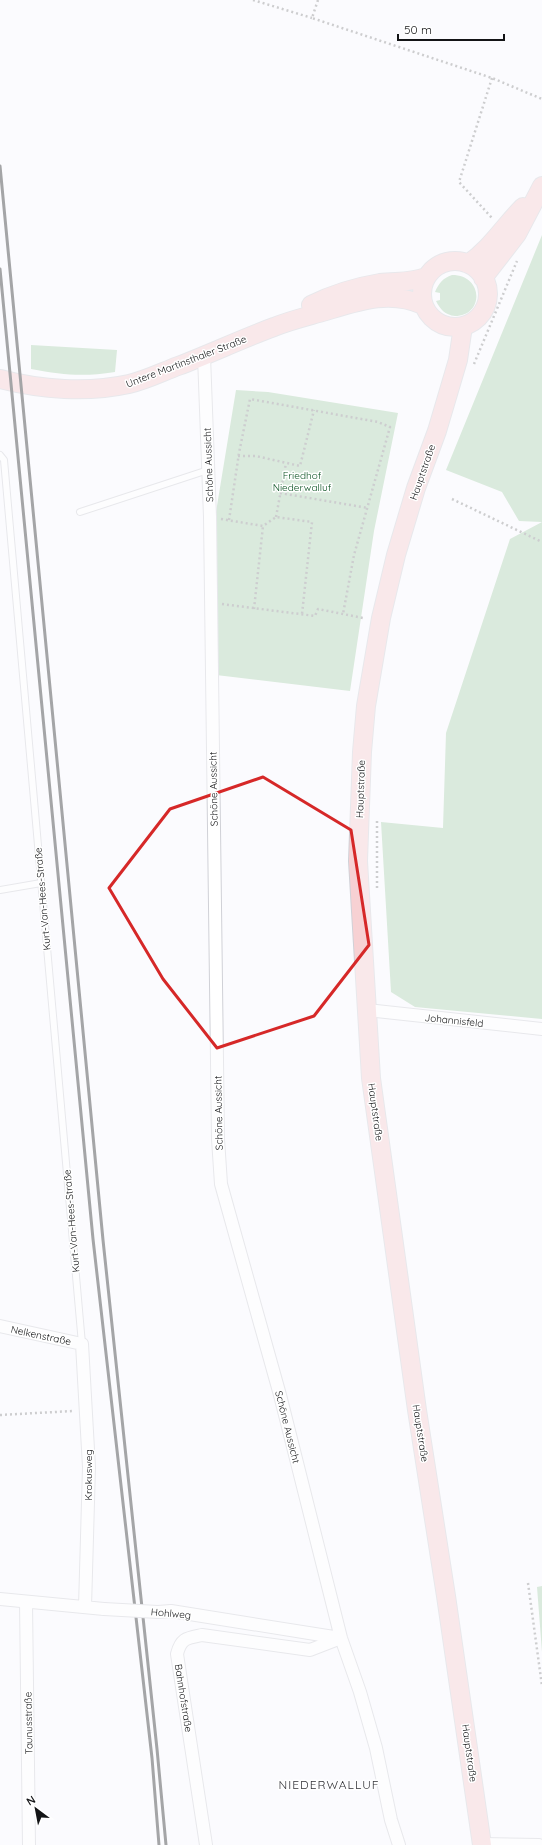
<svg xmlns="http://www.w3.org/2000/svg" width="542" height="1845" font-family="Quicksand,sans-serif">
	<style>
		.green { fill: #b1d5b6 }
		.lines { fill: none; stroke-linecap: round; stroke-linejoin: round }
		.lane-casing { stroke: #d0d1d7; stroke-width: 8 }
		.street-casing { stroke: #d0d1d7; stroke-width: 14 }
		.secondary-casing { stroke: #d0d1d7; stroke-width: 20 }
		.path { stroke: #959698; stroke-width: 2.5; stroke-dasharray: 2 3; stroke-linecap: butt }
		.lane { stroke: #fff; stroke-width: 6 }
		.street { stroke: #fff; stroke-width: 12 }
		.secondary { stroke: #f7d1d3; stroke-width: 18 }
		.rail { stroke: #3b3c3e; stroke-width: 3 }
		.street-bridge-casing { stroke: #d0d1d7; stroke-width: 14; stroke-linecap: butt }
		.street-bridge { stroke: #fff; stroke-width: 12 }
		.marked { fill: none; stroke: #d62828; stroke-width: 3; stroke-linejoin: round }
		.labels { text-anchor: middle; stroke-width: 3; stroke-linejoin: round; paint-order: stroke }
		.street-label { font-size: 10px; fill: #131416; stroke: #fff }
		.park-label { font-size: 10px; fill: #07501f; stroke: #fff }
		.quarter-label { font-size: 12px; letter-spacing: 1px; fill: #323237; stroke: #fff }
	</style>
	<rect width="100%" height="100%" fill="#fbfbfe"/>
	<!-- green -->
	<path class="green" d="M542,235v784l-127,-12 -24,-15 -10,-170 62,6 3,-95 64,-194 32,-17 -23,-1 -17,-29 -56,-22z
		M452,275c32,0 32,41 3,41 -10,-1 -15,-7 -19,-15l4,-1v-7l-5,-1c4,-9 8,-14 17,-17z
		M31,345l86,5 -2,22c-32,5 -52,3 -84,-3z
		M236,390l32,2 130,21 -24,118 -24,160 -134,-16 -1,-157z
		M542,1586v66l-5,-65z"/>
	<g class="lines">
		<!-- lane casing -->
		<g class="lane-casing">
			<path id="lane" d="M0,455l4,5 78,884
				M80,512l128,-42
				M0,890l41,-7"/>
		</g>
		<!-- street casing -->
		<g class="street-casing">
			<path id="street" d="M204,356l6,161 8,622 3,45 59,211 61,243 19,54 16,56 15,72 8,25
				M367,1010l175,19
				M0,1326l82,18 7,123 -4,140
				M0,1599l104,10
				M26,1602l3,243
				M158,1612l13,-1 169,27
				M482,1844l57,1
				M206,1845l-29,-191c4,-16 10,-16 25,-19l108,15 31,-12"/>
		</g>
		<!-- secondary casing -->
		<g class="secondary-casing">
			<path id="secondary" d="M422 294a33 33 0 1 1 66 0a33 33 0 1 1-66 0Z
				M468,264c23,-16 36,-38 55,-57
				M483,278l34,-44 25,-48
				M311,305c22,-11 45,-18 69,-22 16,-2 30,0 46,-6
				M463,326l-5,34 -21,71 -21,57 -20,67 -15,63 -15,88 -4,46 -4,109 13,217 46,332 29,186 36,249
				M0,379c41,11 88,14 129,5 17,-4 33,-12 49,-18 32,-12 63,-27 96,-39 17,-7 35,-11 52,-16 33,-10 64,-21 97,-6"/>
		</g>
		<!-- path -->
		<path class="path" d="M253,0l59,18
			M318,0l-6,18 180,60 50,21
			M492,78l-33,104 33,36
			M474,364l43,-103
			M238,456h18l44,10 14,-56
			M280,493l88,15
			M452,499l90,43
			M276,517l10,-54
			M221,519l42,7 13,-9 36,5 -10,92
			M229,520l10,-67 11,-54 128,23 12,5 -36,128 -11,59
			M222,604l93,12 3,-7 45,9
			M254,609l9,-83
			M377,821v69
			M0,1415l73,-4
			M528,1583l14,103"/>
		<!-- lane -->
		<use href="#lane" class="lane"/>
		<!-- street -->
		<use href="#street" class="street"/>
		<!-- secondary -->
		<use href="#secondary" class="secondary"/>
		<!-- rail -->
		<path class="rail" d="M0,166l103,1074 54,509 9,96
			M0,269l93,970 59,519 7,87"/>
		<!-- street-bridge casing -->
		<g class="street-bridge-casing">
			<path id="street-bridge" d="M104,1609l54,3"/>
		</g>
		<!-- street-bridge -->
		<use href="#street-bridge" class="street-bridge"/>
	</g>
	<!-- marked area -->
	<path d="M0 0H542V1845H0ZM263,777l88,53 18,115 -55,71 -97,32 -54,-69 -54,-91 61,-79z" fill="#fbfbfe" fill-opacity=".55" fill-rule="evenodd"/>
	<path class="marked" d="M263,777l88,53 18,115 -55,71 -97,32 -54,-69 -54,-91 61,-79z"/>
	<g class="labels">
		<!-- street labels -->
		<g class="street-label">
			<text transform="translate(186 361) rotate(-21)" y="4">Untere Martinsthaler Straße</text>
			<text transform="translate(208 465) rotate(-92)" y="4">Schöne Aussicht</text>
			<text transform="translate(422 472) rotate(-71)" y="4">Hauptstraße</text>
			<text transform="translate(213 789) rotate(-91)" y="4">Schöne Aussicht</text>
			<text transform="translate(360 789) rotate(-88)" y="4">Hauptstraße</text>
			<text transform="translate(42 899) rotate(-95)" y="4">Kurt-Van-Hees-Straße</text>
			<text transform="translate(454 1020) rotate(6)" y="4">Johannisfeld</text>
			<text transform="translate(376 1112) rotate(82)" y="4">Hauptstraße</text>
			<text transform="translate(218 1113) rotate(-91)" y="4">Schöne Aussicht</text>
			<text transform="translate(71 1221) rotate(-95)" y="4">Kurt-Van-Hees-Straße</text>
			<text transform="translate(41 1335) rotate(12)" y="4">Nelkenstraße</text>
			<text transform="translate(288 1427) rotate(76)" y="4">Schöne Aussicht</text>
			<text transform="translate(421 1433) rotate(81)" y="4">Hauptstraße</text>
			<text transform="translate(88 1475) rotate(-90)" y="4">Krokusweg</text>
			<text transform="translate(171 1613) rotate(5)" y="4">Hohlweg</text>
			<text transform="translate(184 1698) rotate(81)" y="4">Bahnhofstraße</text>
			<text transform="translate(28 1723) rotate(-91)" y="4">Taunusstraße</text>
			<text transform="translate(470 1753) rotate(82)" y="4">Hauptstraße</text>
		</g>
		<!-- park labels -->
		<g class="park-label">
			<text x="302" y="479">Friedhof<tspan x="302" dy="12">Niederwalluf</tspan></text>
		</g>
		<!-- quarter labels -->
		<g class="quarter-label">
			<text x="329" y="1789">NIEDERWALLUF</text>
		</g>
	</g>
	<!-- north arrow -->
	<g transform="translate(36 1809) rotate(328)" stroke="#ffffff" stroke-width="3" paint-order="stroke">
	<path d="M0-3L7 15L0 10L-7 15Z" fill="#131416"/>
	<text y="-6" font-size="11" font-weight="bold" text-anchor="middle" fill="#131416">N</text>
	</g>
	<!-- scale -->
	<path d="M398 34v6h106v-6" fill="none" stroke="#131416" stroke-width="2"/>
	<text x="404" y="34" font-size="12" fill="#131416" stroke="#ffffff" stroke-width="3" paint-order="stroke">50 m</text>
</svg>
